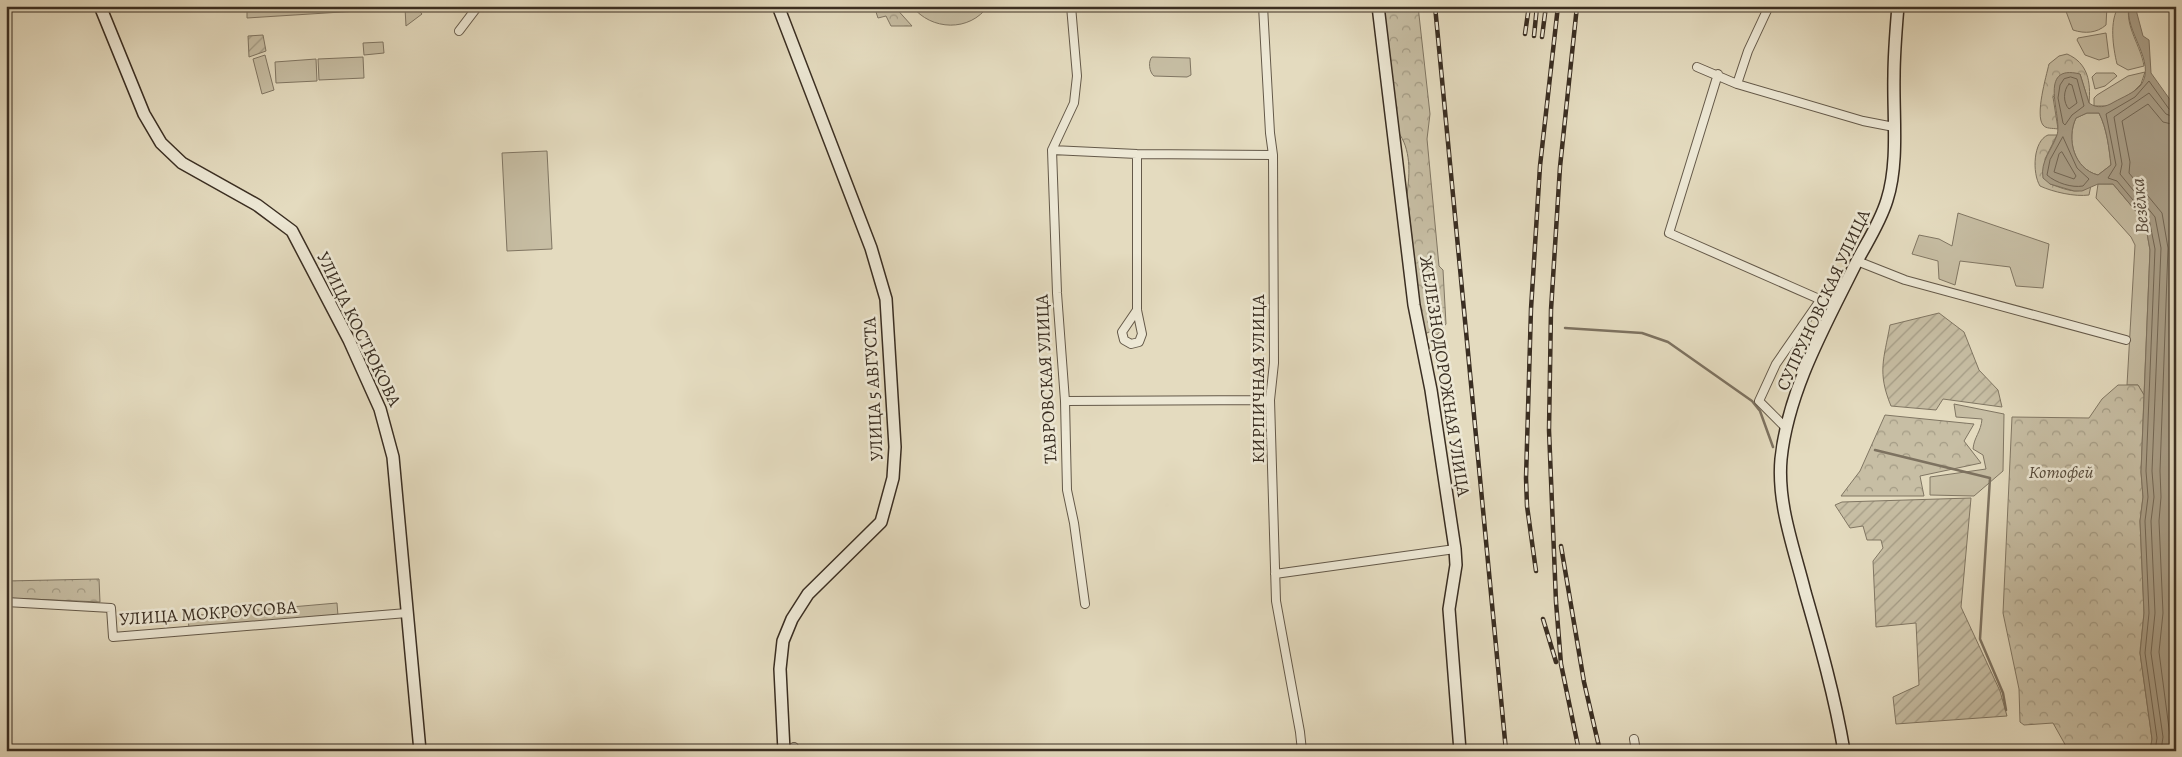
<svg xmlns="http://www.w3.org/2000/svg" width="2182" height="757" font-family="Alegreya,serif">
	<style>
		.green { fill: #c7bea4; stroke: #807663 }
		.forest { fill: url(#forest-crowns); stroke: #807663 }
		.garden { fill: url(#garden-furrows); stroke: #807663 }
		.water { fill: #aaa08a; stroke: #7d7260; fill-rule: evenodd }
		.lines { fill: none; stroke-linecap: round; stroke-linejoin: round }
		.shore { stroke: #726756; stroke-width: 1 }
		.stream { stroke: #7d7260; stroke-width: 2.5 }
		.street-casing { stroke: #645949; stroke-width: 10 }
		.secondary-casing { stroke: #3a2e22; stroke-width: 14 }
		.street { stroke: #ede8d5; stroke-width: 8 }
		.secondary { stroke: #ede8d5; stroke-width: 11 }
		.rail-casing { stroke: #3a2e22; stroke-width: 4.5 }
		.rail { stroke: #ede8d5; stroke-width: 2.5; stroke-dasharray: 8; stroke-linecap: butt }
		.labels { text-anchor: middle; stroke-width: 5; stroke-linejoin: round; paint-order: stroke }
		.street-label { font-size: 18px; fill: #3a2e22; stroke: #ede8d5 }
		.park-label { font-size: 18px; font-style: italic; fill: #564b3c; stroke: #ede8d5 }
		.water-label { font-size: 19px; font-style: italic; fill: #564a3c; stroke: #ede8d5 }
	</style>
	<defs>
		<pattern id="forest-crowns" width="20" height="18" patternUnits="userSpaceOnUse" patternTransform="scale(1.25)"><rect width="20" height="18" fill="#c7bea4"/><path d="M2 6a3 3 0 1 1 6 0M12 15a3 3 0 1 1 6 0" fill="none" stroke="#a39b85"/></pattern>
		<pattern id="garden-furrows" width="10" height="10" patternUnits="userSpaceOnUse" patternTransform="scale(1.25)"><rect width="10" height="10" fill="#c7bea4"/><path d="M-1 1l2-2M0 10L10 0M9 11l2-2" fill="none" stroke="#a39b85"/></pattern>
	</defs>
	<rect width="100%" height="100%" fill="#e4dbbf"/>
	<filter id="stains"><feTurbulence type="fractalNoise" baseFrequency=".004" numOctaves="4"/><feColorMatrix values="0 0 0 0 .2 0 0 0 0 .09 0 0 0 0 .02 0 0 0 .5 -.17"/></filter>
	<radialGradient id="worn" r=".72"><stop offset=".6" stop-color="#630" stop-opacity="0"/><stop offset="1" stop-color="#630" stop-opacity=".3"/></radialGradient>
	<!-- green -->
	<path class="green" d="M247,6h168l7,8 -16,12 -1,-18 -158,10z
		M912,6h76c-18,26 -57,25 -76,0z
		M2064,6h43l-1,19c-9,8 -21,9 -33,5z
		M2119,6h10c-4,21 12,40 15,60l-16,4 -11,-6c-4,-17 -8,-43 2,-58z
		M2106,33l3,24 -10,3 -14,-5 -8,-15 1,-2z
		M383,42l1,11 -20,2 -1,-12z
		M265,55l9,35 -12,4 -9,-35z
		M363,57l1,21 -45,2 -1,-21z
		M1152,57l38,1 1,17 -4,2 -33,-1c-5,-4 -6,-15 -2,-19z
		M316,59l1,22 -41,2 -1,-21z
		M2145,72l-4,12 -9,9 -24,13h-14v-8l3,-3 31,-19z
		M2096,73h18l3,3 -12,10 -10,3 -3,-12z
		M2087,113h12c8,16 10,35 12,52l-13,10c-24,-6 -32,-36 -22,-57z
		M547,151l5,98 -45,2 -5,-98z
		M2098,184h15l32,38 5,28 -6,145 -6,-10h-11l8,-140 -4,-8 -35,-39z
		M1958,213l91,31 -6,44 -27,-2 -6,-19 -50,-6 -5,24 -16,-6 -1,-18 -26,-7 7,-19 20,4 13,7z
		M1954,404l50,10 -1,57 -29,25 -44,-1v-18l56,-8 -3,-14 -10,-6c1,-12 8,-17 9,-30l-26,-2z
		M337,603l1,13 -149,13 -1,-13z"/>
	<!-- forest -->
	<path class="forest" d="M874,6h20l18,20h-21l-5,-10 -8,2z
		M1382,6h36l12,108 -3,25 12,127 4,4 3,54 -9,11 -8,-3 -6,3 -16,-141c3,-21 4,-45 -9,-62z
		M2067,54c21,9 24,28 22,49l-9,-29 -27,23 5,32c-6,-1 -12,0 -15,-4 -8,-10 3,-48 6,-61l10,-8z
		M2048,135h9l-12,24 5,25c15,5 28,12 41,1l-2,10c-14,2 -36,-3 -49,-9 -8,-13 -7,-45 8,-51z
		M2118,385h20l6,10 -3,77 2,25 -3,24 4,92 -4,40 12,86 -2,12 -83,-3 -14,-25 -29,2 -4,-3 -1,-33 -16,-76 9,-196 77,1 13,-19z
		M1885,415l89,9 -10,17 17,22 -61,13 4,20h-83l19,-25z
		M99,579l1,23 -94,-4v-17z"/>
	<!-- garden -->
	<path class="garden" d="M263,35l3,16 -17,6 -1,-21z
		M1939,313l25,19 15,38 19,20 4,17 -59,-8 -7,11 -45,-4c-14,-34 -7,-47 -1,-81z
		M1971,498l-10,109 39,84 7,25 -111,8 -3,-27 26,-12 -3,-62 -40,4 -3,-66 10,-13 -2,-8h-14l-4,-14 -13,2 -15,-23 7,-3z"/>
	<!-- water -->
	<path class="water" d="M2129,6h6l8,30 6,4 2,33 25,35v643h-26l2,-12 -12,-86 4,-40 -4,-92 3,-24 -2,-25 9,-222 -5,-28 -32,-38h-15l-16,7h-8l-24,-7 -7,-6c-3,-17 9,-28 14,-43 6,-18 -21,-72 23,-61l9,29c8,6 17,4 25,-1 9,-5 20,-9 27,-17 16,-23 -17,-54 -12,-79zM2087,113h12c8,16 10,35 12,52l-13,10c-24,-6 -32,-36 -22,-57z"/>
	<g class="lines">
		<!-- shore -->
		<path class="shore" d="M2071,77l6,2 7,27 -12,9 -7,10 -2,-2 -5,-25 2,-13 4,-6z
			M2069,84l3,1 5,18 -8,6c-6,-6 -6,-19 0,-25z
			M2063,137l14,31 12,11 -6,7c-11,2 -27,-3 -36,-11l3,-15z
			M2062,152l14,24 -2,3 -20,-7 5,-18z
			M2155,751l2,-13 -12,-85 4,-40 -4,-92 3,-24 -2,-26 9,-222 -6,-30 -32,-38 -9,-3 8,-13 -10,-51 29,-17 14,-16 20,28 7,3
			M2161,751l2,-14 -12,-84 4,-40 -4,-92 3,-24 -2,-26 9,-223 -6,-31 -35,-43 2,-10 -8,-47 35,-24 17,21 10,4
			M2169,751l1,-15 -11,-84 4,-39 -4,-92 2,-24 -1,-26 8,-223 -6,-35 -33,-40 1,-11 -8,-41 26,-17 15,18 13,3"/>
		<!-- stream -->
		<path class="stream" d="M1565,328l77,5 26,9 84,59 8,10 13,36
			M1875,450l115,28 -10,161 23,54 3,17"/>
		<!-- street casing -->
		<g class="street-casing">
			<path id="street" d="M1071,6l6,70 -3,27 -22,47 5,143 8,108 2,89 7,33 11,81
				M1263,6l7,127 3,22 1,208 -4,37 6,201 24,131 2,19
				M2175,6l1,4
				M459,31l19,-25
				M1697,67l40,17 126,37 31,6
				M1718,74l-49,159 166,73
				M1737,84l11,-33 21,-45
				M1052,150l85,4 136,1
				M1137,154v156l5,24 -3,8 -8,2 -7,-4 -2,-8 15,-22
				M1857,261l48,19 221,60
				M1065,401l205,-1
				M1787,429l-28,-28 17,-37 45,-65
				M1275,574l180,-25
				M6,602l105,6 2,29 294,-24
				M1634,739l2,12
				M794,747v4"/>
		</g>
		<!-- secondary casing -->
		<g class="secondary-casing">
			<path id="secondary" d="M100,6l44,108 17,29 21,20 75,42 35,26 57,109 31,69 13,48 27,294
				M778,6l93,242 15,51 9,148 -2,31 -12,44 -73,72 -16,25 -9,22 -3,28 4,82
				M1378,6l36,299 17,85 24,159 1,16 -7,44 11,142
				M1844,751c-9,-54 -24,-107 -39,-159 -11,-44 -28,-88 -24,-133 7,-69 45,-135 75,-196 11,-21 24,-40 31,-63 12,-37 6,-85 7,-124 0,-23 2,-46 4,-70"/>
		</g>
		<!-- street -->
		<use href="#street" class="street"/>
		<!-- secondary -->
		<use href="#secondary" class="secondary"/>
		<!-- rail casing -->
		<g class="rail-casing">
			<path id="rail" d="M1435,6l71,745
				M1577,6l-17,161 -9,143 -2,120 7,172 5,62 18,87
				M1525,34l4,-28
				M1534,36l3,-30
				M1542,37l4,-31
				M1561,546l23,136 16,69
				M1536,571l-9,-65 -1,-28 5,-169 9,-143 18,-160
				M1543,619l13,43"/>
		</g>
		<!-- rail -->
		<use href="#rail" class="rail"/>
	</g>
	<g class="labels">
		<!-- street labels -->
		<g class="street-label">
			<text transform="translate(1823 300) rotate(-65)" y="6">СУПРУНОВСКАЯ УЛИЦА</text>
			<text transform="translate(359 329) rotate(64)" y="6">УЛИЦА КОСТЮКОВА</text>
			<text transform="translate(1445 376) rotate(81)" y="6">ЖЕЛЕЗНОДОРОЖНАЯ УЛИЦА</text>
			<text transform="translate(1046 379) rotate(-93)" y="6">ТАВРОВСКАЯ УЛИЦА</text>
			<text transform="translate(1258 379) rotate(-90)" y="6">КИРПИЧНАЯ УЛИЦА</text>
			<text transform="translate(873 389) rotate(-93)" y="6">УЛИЦА 5 АВГУСТА</text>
			<text transform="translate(208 613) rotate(-4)" y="6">УЛИЦА МОКРОУСОВА</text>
		</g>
		<!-- park labels -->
		<g class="park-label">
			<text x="2061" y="478">Котофей</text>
		</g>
		<!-- water labels -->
		<g class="water-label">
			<text transform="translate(2139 206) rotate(-95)" y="7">Везёлка</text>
		</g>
	</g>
	<!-- margin -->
	<rect width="2182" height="757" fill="none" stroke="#e4dbbf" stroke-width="25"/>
	<rect x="8" y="8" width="2167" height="742" fill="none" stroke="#3a2e22" stroke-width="2.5"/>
	<rect x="12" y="12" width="2157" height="732" fill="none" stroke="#3a2e22"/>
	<rect width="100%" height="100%" filter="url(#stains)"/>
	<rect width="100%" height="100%" fill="url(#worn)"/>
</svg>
